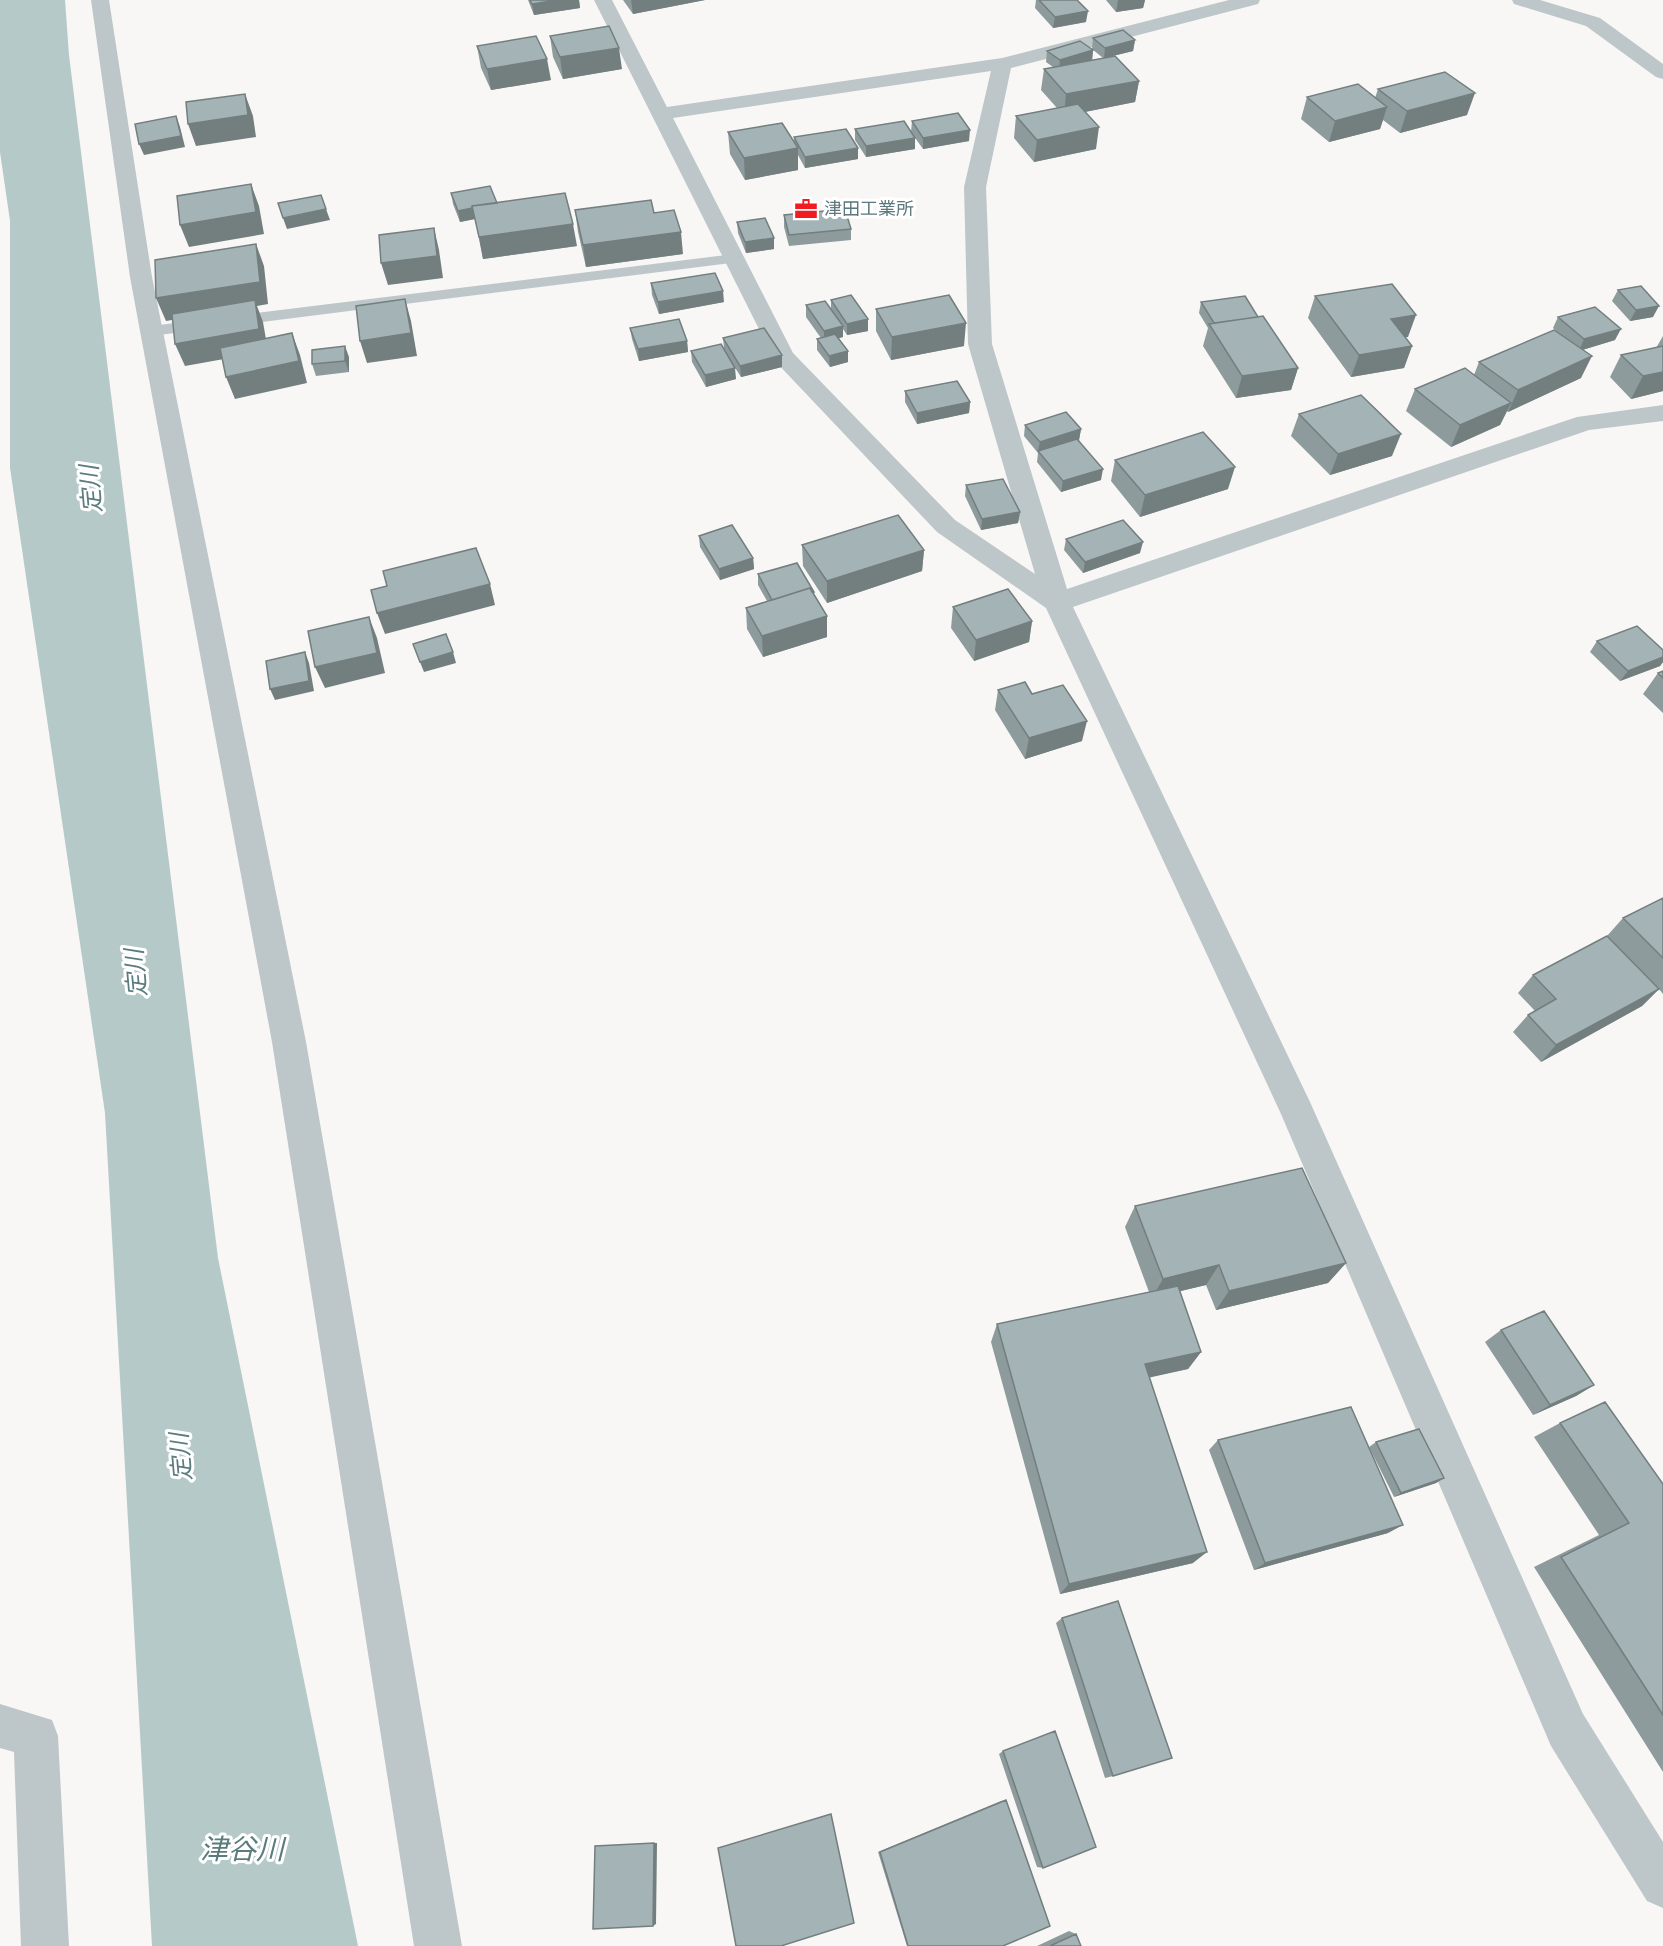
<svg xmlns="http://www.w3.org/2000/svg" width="1663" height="1946" font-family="Commissioner,'Noto Sans JP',sans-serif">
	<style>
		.water { fill: #b6c9c9 }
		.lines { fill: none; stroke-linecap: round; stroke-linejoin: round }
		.service { fill: #bdc6c8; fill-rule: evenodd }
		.minor { fill: #bdc6c8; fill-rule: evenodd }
		.wall { fill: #8d9b9d }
		.shaded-wall { fill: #737e7f }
		.building { fill: #a4b4b6; stroke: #737e7f; stroke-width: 1.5 }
		.labels { text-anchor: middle; stroke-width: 6; stroke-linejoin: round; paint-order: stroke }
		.far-poi-label { font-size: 18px; fill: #5c777d; stroke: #fff; text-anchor: start }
		.water-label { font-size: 24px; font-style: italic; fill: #5b7c7d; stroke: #fff }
		.near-water-label { font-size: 28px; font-style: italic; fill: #5b7c7d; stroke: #fff }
	</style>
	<rect width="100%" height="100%" fill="#f8f7f5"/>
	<!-- water -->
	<path class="water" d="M0,0h65l4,55 149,1203 140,688h-206l-47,-833 -95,-645v-247l-10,-69z"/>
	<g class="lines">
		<!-- service -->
		<path class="service" d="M734,254l5,2 3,3 -3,3 -588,74 -8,-5 8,-5z"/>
		<!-- minor -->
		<path class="minor" d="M91,0h18l43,277 154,765 156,904h-48l-142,-904 -142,-765z
			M594,0h18l55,107 335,-49 227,-58h31l-2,4 -247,64 -25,119 6,157 75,245 510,-172 86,-12v16l-74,9 -516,177 237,495 273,612 80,128v66l-16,-7 -96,-155 -270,-632 -235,-506 -109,-76 -162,-171zM991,71l-27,116 4,157 67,230 -80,-54 -162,-167 -120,-235z
			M1512,0h28l60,18 63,46v15l-7,-2 -70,-51 -72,-22z
			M0,1704l52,16 6,16 11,210h-48l-7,-194 -14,-4z"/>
	</g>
	<!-- wall -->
	<path class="wall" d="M528,0h51l1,8 -46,7z
		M623,0h82l-72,14z
		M1036,0h41l9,22 -33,6 -18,-20z
		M1106,0h39l-2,8 -27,4z
		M550,36l72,33 -59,10 -10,-22z
		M1093,38l42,2 -2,11 -20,5 26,25 -4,21 -50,10 11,37 -62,13 -20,-24 2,-22 41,-8 -16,-18 3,-21 9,-2 -7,-5 1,-11 46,-1 -1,10 11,-2 -11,-9z
		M477,46l74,34 -60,10 -10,-22z
		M1378,89l89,26 -67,18 -17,-13 -3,9 -51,13 -28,-23 6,-22 68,1z
		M912,121l57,20 -46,8 -12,-17z
		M855,129l60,9v11l-49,8 -11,-17z
		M728,132l66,10v-5l64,22 -53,9 -7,-13v15l-53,10 -15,-26z
		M451,193l46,10 80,43 -94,13 -8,-40 -15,3 -7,-18z
		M575,210l79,3 29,41 -97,13 -8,-35z
		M784,215l67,14v11l-62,6 -5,-19z
		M737,222l37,16v11l-28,4 -8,-20z
		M651,283l73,19 -65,12 -7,-19z
		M1618,290l35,27 -23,4 -18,-20z
		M1315,296l93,41h-3l7,9 -8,22 -53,9 -43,-59z
		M831,300l37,31 -21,4 -4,-6v8l-4,1 9,24 -18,5 -13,-17v-11l4,-1 -15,-21v-12l25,5z
		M1201,302l57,15 40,51 -7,22 -55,8 -33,-52 5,-18 -9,-15z
		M876,309l88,37 -73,14 -15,-29z
		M1558,317l57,23 -33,10 -1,28 -73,34 -1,-1 -7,14 -49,22 -45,-36 9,-22 59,-14 5,-13 80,-28 -6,-6z
		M630,328l57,13 1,11 -49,9 -7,-22z
		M1663,336v55l-32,8 -21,-22 11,-22 35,-7z
		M723,338l59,29 -41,10 -9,-14 4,16 -30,8 -14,-25 -1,-11 33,-3z
		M349,357v15l-33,4 -4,-12z
		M905,391l65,11 -1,11 -52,11 -12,-22z
		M1299,414l93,42 -62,19 -39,-39z
		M1025,425l56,4 -2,11 22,40 -40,12 -24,-30 1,-9 -14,-17z
		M1115,460l113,29 -88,28 -29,-36z
		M966,485l54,27 -2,11 -37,7 -16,-34z
		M699,536l54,22 1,11 -34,11 -20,-33z
		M1066,539l74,14 -57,20 -19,-23z
		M802,545l122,5 -2,21 -95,32 -24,-37z
		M758,574l56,18v2l13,22v21l-64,20 -16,-28 -1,-21 21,-7 -9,-16z
		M953,607l79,14 -3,21 -55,19 -23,-33z
		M1597,641l66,9v12l-3,4 -40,15 -30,-29z
		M1663,671v42l-20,-19 15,-21z
		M998,690l34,4 50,47 -57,18 -30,-49z
		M1663,898v96l-4,-5 -17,17 -101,56 -28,-30 15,-17 7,-4 -17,-18 15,-18 74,-39 16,-18z
		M1135,1206l211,57 -18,20 -112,27 -10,-25 -26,6 21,61 -13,17 -39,8 44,186 -133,31 -69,-252 6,-18 152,-32 -24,-65z
		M1501,1330l93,55 -18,11 -43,19 -48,-73z
		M1560,1423l103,61v288l-129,-205 65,-32 -65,-98z
		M1218,1440l170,93 -134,37 -45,-120z
		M1376,1442l68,36 -8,5 -42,14 -25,-50z
		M1062,1618l51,158 -8,2 -49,-155z
		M1003,1751l40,117 -6,-1 -38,-113z
		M1006,1800l-3,146h-96l-29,-94 123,-51z
		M1069,1931l7,3 5,12h-44z"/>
	<!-- shaded-wall -->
	<path class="shaded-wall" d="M558,0h21l1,8 -46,7 -2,-11z
		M631,0h74l-72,14z
		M1118,0h27l-2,8 -27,4z
		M1088,11l-2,11 -33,6 2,-11z
		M1135,40l-2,11 -29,7 1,-10z
		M619,48l3,21 -59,10 -3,-22z
		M1093,50l-1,11 -33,10 1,-11z
		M547,59l4,21 -60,10 -4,-21z
		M1139,81l-4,21 -71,14 2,-22z
		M1475,93l-8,22 -67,18 7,-22z
		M245,94l8,22 3,21 -60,9 -8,-22z
		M1387,107l-7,22 -51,13 6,-21z
		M176,116l4,11 5,20 -41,8 -5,-11z
		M1099,127l-3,22 -62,13 3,-22z
		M970,130l-1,11 -46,8v-11z
		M915,138v11l-49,8v-11z
		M798,148v22l-53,10 -1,-22z
		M858,148v11l-53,9v-11z
		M251,184l8,22 5,28 -75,13 -9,-22z
		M497,203l2,11 -39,8 -2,-11z
		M326,209l4,11 -43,9 -4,-11z
		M573,224l4,22 -94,13 -4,-22z
		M434,228l5,22 4,28 -55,7 -7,-22z
		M681,232l2,22 -97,13 -3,-22z
		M774,238v11l-28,4 -1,-11z
		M256,244l8,22 4,38 -11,2 6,16 5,29 -83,15 -10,-22 81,-38 -90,15 -10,-23z
		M723,291l1,11 -65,12 -1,-12z
		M405,299l6,22 6,35 -50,7 -7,-22z
		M1659,306l-6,11 -23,4 6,-11z
		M1416,315l-8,22 -25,4 8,-22z
		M868,319v12l-21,4v-11z
		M966,323l-2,23 -73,14 1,-23z
		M843,326v11l-19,5v-11z
		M1621,329l-6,11 -36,11 5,-12z
		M292,333l8,22 7,28 -72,16 -9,-22z
		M687,341l1,11 -49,9 -1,-12z
		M345,346l4,11v15l-4,-11z
		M1412,346l-8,22 -53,9 8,-22z
		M848,351v11l-18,5 -1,-11z
		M782,355v12l-41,10 -1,-11z
		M1592,356l-11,22 -73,34 10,-22z
		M735,368l1,11 -30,8 -1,-12z
		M1298,368l-7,22 -55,8 6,-22z
		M1663,372v19l-32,8 12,-23z
		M970,402l-1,11 -52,11v-11z
		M1511,403l-11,22 -49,22 9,-22z
		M1081,429l-2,11 -40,12 -1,-1 2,-9z
		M1401,434l-9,22 -62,19 8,-21z
		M1235,467l-7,22 -88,28 5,-22z
		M1103,469l-2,11 -40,12 2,-11z
		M1020,512l-2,11 -37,7 1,-11z
		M1143,542l-3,11 -57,20 2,-11z
		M924,550l-2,21 -95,32v-22z
		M753,558l1,11 -34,11 -1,-11z
		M490,584l5,21 -110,29 -8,-21z
		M827,616v21l-64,20 -1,-21z
		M369,617l8,21 8,35 -60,15 -10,-21z
		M1032,621l-3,21 -55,19 2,-21z
		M305,652l4,11 5,28 -39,9 -5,-11z
		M453,652l3,11 -32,9 -4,-10z
		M1663,657v5l-3,4 -40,15 8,-10z
		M1087,721l-5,20 -57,18 4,-21z
		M1659,989l-17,17 -101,56 15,-17z
		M1346,1263l-18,20 -112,27 13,-19z
		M1219,1265l-13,20 -54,13 11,-19z
		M1201,1352l-13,17 -54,12 11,-17z
		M1594,1385l-18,11 -43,19 17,-10z
		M1444,1478l-8,5 -42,14 7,-4z
		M1403,1525l-15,8 -134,37 11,-7z
		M1207,1552l-14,11 -133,31 9,-10z
		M654,1843h3l-1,81 -3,2z"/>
	<!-- building -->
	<path class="building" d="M530,0h28l-26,4z
		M1039,0h38l11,11 -33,6z
		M609,26l10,22 -59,9 -10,-21z
		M1123,30l12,10 -30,8 -12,-10z
		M536,36l11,23 -60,10 -10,-23z
		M1080,41l13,9 -33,10 -13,-9z
		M1115,56l24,25 -73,13 -22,-25z
		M1445,72l30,21 -68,18 -29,-22z
		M1358,84l29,23 -52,14 -28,-24z
		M245,94l3,21 -60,9 -2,-22z
		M1078,104l21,23 -62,13 -21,-24z
		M958,113l12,17 -47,8 -11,-17z
		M176,116l5,20 -42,8 -4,-20z
		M904,121l11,17 -49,8 -11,-17z
		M782,123l16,25 -54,10 -16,-26z
		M846,129l12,19 -53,9 -11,-20z
		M251,184l5,28 -76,13 -3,-29z
		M490,186l7,17 -25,3v2l-14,3 -7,-18z
		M565,193l8,31 -94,13 -7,-31z
		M321,195l5,14 -43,9 -5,-15z
		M651,200l3,13 20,-3 7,22 -98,13 -8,-35z
		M845,209l6,20 -62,6 -5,-20z
		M765,218l9,20 -29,4 -8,-20z
		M434,228l3,28 -56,7 -2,-28z
		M256,244l4,38 -104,16 -1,-38z
		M715,273l8,18 -65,11 -7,-19z
		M1392,284l24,31 -25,4 21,27 -53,9 -44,-59z
		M1641,286l18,20 -23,4 -18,-20z
		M851,295l17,24 -21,5 -16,-24z
		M949,295l17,28 -74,14 -16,-28z
		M1245,296l13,21 -44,6 -13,-21z
		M405,299l6,34 -51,8 -4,-35z
		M255,300l4,29 -84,15 -3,-30z
		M825,301l18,25 -19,5 -18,-26z
		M1595,307l26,22 -37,10 -26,-22z
		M1263,316l35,52 -56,8 -33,-52z
		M679,319l8,22 -49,8 -8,-21z
		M764,328l18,27 -42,11 -17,-28z
		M1554,330l38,26 -74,34 -39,-28z
		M292,333l7,28 -73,16 -6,-29z
		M835,334l13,17 -19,5 -12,-17z
		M721,344l14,24 -30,7 -14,-24z
		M345,346v15l-33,3v-14z
		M1663,346v26l-20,4 -22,-21z
		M1465,368l46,35 -51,22 -45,-36z
		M957,381l13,21 -53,11 -12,-22z
		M1361,395l40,39 -63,20 -39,-40z
		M1066,412l15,17 -41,13 -15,-17z
		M1203,432l32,35 -90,28 -30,-35z
		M1077,439l26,30 -40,12 -25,-30z
		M1003,479l17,33 -38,7 -16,-34z
		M898,515l26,35 -97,31 -25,-36z
		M1123,520l20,22 -58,20 -19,-23z
		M732,525l21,33 -34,11 -20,-33z
		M476,548l14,36 -113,29 -6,-23 16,-4 -4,-15z
		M797,563l17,29h-2l-2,-4 -38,12 -14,-26z
		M810,588l17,28 -65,20 -16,-28z
		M1008,589l24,32 -56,19 -23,-33z
		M369,617l8,36 -62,14 -7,-36z
		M1637,626l26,24v7l-35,14 -31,-30z
		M446,634l7,18 -33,10 -7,-18z
		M305,652l4,29 -39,8 -4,-28z
		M1663,671v7l-5,-5z
		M1025,682l7,12 31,-9 24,36 -58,17 -31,-48z
		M1663,898v60l-40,-40z
		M1607,936l52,53 -103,56 -28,-30 28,-16 -23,-24z
		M1302,1168l44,95 -117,28 -10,-26 -56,14 -28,-73z
		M1178,1286l23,66 -56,12 62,188 -138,32 -72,-260z
		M1544,1311l50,74 -44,20 -49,-75z
		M1605,1402l58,82v231l-102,-158 68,-34 -69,-100z
		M1351,1407l52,118 -138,38 -47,-123z
		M1419,1429l25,49 -43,15 -25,-51z
		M1118,1601l54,157 -59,18 -51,-158z
		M1055,1731l41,116 -53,21 -40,-117z
		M1006,1800l44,126 -47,20h-95l-28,-94z
		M831,1814l23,109 -73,23h-45l-18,-98z
		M654,1843l-1,83 -60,3 2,-83z
		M1076,1934l5,12h-31z"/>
	<!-- icons -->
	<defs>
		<g id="office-bare" transform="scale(1.8)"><path d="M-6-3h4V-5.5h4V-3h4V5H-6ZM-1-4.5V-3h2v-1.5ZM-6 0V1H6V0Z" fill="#f21b21" stroke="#fff" stroke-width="2.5" paint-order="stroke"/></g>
	</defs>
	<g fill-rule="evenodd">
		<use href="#office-bare" x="806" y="209"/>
	</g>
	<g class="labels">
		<!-- far-poi labels -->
		<g class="far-poi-label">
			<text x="824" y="215">津田工業所</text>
		</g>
		<!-- water labels -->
		<g class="water-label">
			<text transform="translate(91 489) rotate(-95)" y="8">定川</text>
			<text transform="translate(136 973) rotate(-95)" y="8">定川</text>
			<text transform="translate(181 1457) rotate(-95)" y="8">定川</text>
		</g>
		<!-- near-water labels -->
		<g class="near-water-label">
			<text x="242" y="1859">津谷川</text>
		</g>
	</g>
</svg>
